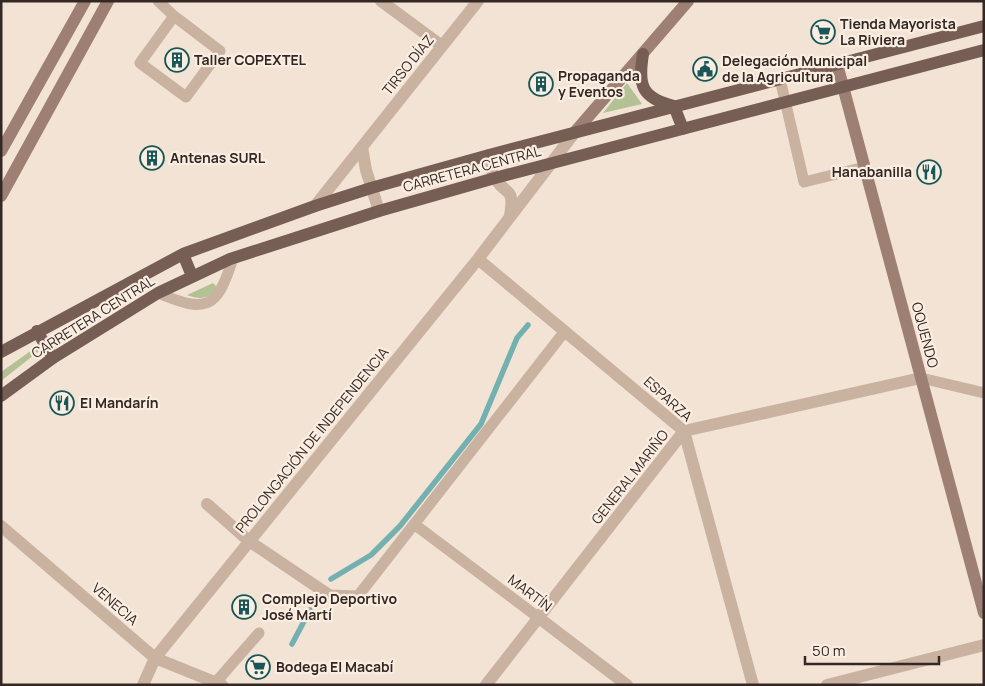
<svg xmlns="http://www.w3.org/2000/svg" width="985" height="686" font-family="Manrope,sans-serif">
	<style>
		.green { fill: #b4c195 }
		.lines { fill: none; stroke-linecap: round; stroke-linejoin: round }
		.stream { stroke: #73b0b0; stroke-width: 5.5 }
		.lane { stroke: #cab2a1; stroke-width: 11 }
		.street { stroke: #cab2a1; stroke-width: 12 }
		.secondary { stroke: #9d8073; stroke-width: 12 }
		.primary { stroke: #775e54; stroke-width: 12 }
		.labels { text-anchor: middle; stroke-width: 4.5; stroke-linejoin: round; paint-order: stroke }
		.poi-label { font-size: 14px; font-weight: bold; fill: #342824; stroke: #faede1; text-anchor: start }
		.street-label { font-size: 14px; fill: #342824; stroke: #faede1 }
	</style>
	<rect width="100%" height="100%" fill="#f2e3d5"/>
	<!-- green -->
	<path class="green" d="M627,83l15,21 -39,9z
		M213,283l5,5c-10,11 -17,12 -31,7z
		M39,345v6l-38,30v-9z"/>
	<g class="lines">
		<!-- stream -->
		<path class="stream" d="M331,579l40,-24 29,-29 81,-102 36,-86 11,-13
			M292,644l18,-34"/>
		<!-- lane -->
		<path class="lane" d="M158,1l16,15 46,35 -34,46 -46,-34 34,-47
			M780,79l24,103 61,-15
			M158,293c48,20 59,17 75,-35
			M921,378l63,15
			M414,524l125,94
			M329,595l29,1 207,-265
			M216,682l43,-49"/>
		<!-- street -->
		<path class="street" d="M381,1l61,45
			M362,147l4,23 13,41
			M489,155c1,7 2,17 6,23 11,19 20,7 15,38
			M315,206l163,-205
			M478,259l206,172 69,254
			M207,504l42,37 80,54
			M1,526l154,132 67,27
			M539,618l88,67
			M143,685l12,-27 323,-399 97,-127
			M486,685l198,-254 237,-53
			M827,685l157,-40"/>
		<!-- secondary -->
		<path class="secondary" d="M837,64l147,549
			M575,132l113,-131
			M1,151l84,-150
			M1,196l107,-195"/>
		<!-- primary -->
		<path class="primary" d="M643,54c-5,31 -2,44 31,52l9,23
			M183,254l9,22
			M37,331l16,27
			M1,352l182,-98 132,-48 56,-18 118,-33 495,-129
			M1,396l52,-38 105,-65 72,-34 149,-48 116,-33 489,-128"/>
	</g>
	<!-- icons -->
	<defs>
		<g id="supermarket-ring" transform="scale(1.25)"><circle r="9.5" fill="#faede1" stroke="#185657" stroke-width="1.5"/><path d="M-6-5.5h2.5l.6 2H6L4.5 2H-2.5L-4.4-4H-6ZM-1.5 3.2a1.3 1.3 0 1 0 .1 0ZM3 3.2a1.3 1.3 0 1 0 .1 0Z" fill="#185657"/></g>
		<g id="building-ring" transform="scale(1.25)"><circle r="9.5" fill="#faede1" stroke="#185657" stroke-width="1.5"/><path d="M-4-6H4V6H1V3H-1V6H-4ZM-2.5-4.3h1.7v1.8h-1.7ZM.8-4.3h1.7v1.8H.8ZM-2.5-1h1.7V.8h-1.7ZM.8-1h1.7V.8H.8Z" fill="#185657"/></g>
		<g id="civic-ring" transform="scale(1.25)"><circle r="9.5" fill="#faede1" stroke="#185657" stroke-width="1.5"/><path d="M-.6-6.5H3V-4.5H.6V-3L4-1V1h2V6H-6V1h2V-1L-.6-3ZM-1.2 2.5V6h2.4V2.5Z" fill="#185657"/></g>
		<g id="restaurant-ring" transform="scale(1.25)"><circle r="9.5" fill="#faede1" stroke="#185657" stroke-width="1.5"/><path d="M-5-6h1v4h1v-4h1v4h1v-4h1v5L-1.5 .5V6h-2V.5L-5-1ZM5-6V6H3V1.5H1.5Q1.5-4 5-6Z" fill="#185657"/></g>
	</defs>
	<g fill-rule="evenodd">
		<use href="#supermarket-ring" x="823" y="32"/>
		<use href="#building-ring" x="177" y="60"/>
		<use href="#civic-ring" x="705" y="69"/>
		<use href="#building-ring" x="541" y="84"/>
		<use href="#building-ring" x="152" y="158"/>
		<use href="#restaurant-ring" x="929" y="172"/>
		<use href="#restaurant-ring" x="62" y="403"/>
		<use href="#building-ring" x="244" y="607"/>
		<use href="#supermarket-ring" x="258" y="667"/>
	</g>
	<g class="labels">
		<!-- poi labels -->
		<g class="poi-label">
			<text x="840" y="29">Tienda Mayorista<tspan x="840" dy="16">La Riviera</tspan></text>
			<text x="194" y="65">Taller COPEXTEL</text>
			<text x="722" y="66">Delegación Municipal<tspan x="722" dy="16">de la Agricultura</tspan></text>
			<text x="558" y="81">Propaganda<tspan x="558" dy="16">y Eventos</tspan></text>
			<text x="170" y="163">Antenas SURL</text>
			<text x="912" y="177" text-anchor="end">Hanabanilla</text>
			<text x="80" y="408">El Mandarín</text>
			<text x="262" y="604">Complejo Deportivo<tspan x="262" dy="16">José Martí</tspan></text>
			<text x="276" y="672">Bodega El Macabí</text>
		</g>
		<!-- street labels -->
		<g class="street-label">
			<text transform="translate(408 65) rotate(-51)" y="5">TIRSO DÍAZ</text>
			<text transform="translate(472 169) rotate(-15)" y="5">CARRETERA CENTRAL</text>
			<text transform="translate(93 317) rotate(-32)" y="5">CARRETERA CENTRAL</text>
			<text transform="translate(925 335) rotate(75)" y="5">OQUENDO</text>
			<text transform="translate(668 399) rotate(42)" y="5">ESPARZA</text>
			<text transform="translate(312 440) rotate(-51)" y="5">PROLONGACIÓN DE INDEPENDENCIA</text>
			<text transform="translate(630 477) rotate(-52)" y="5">GENERAL MARIÑO</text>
			<text transform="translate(530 593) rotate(37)" y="5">MARTÍN</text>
			<text transform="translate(115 604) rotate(41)" y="5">VENECIA</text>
		</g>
	</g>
	<!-- border -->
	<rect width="985" height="686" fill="none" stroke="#342824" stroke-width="5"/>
	<!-- scale -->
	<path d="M805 656v8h134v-8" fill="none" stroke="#342824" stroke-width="2.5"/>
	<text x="812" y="656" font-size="15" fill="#342824" stroke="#faede1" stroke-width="4" paint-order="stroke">50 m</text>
</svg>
